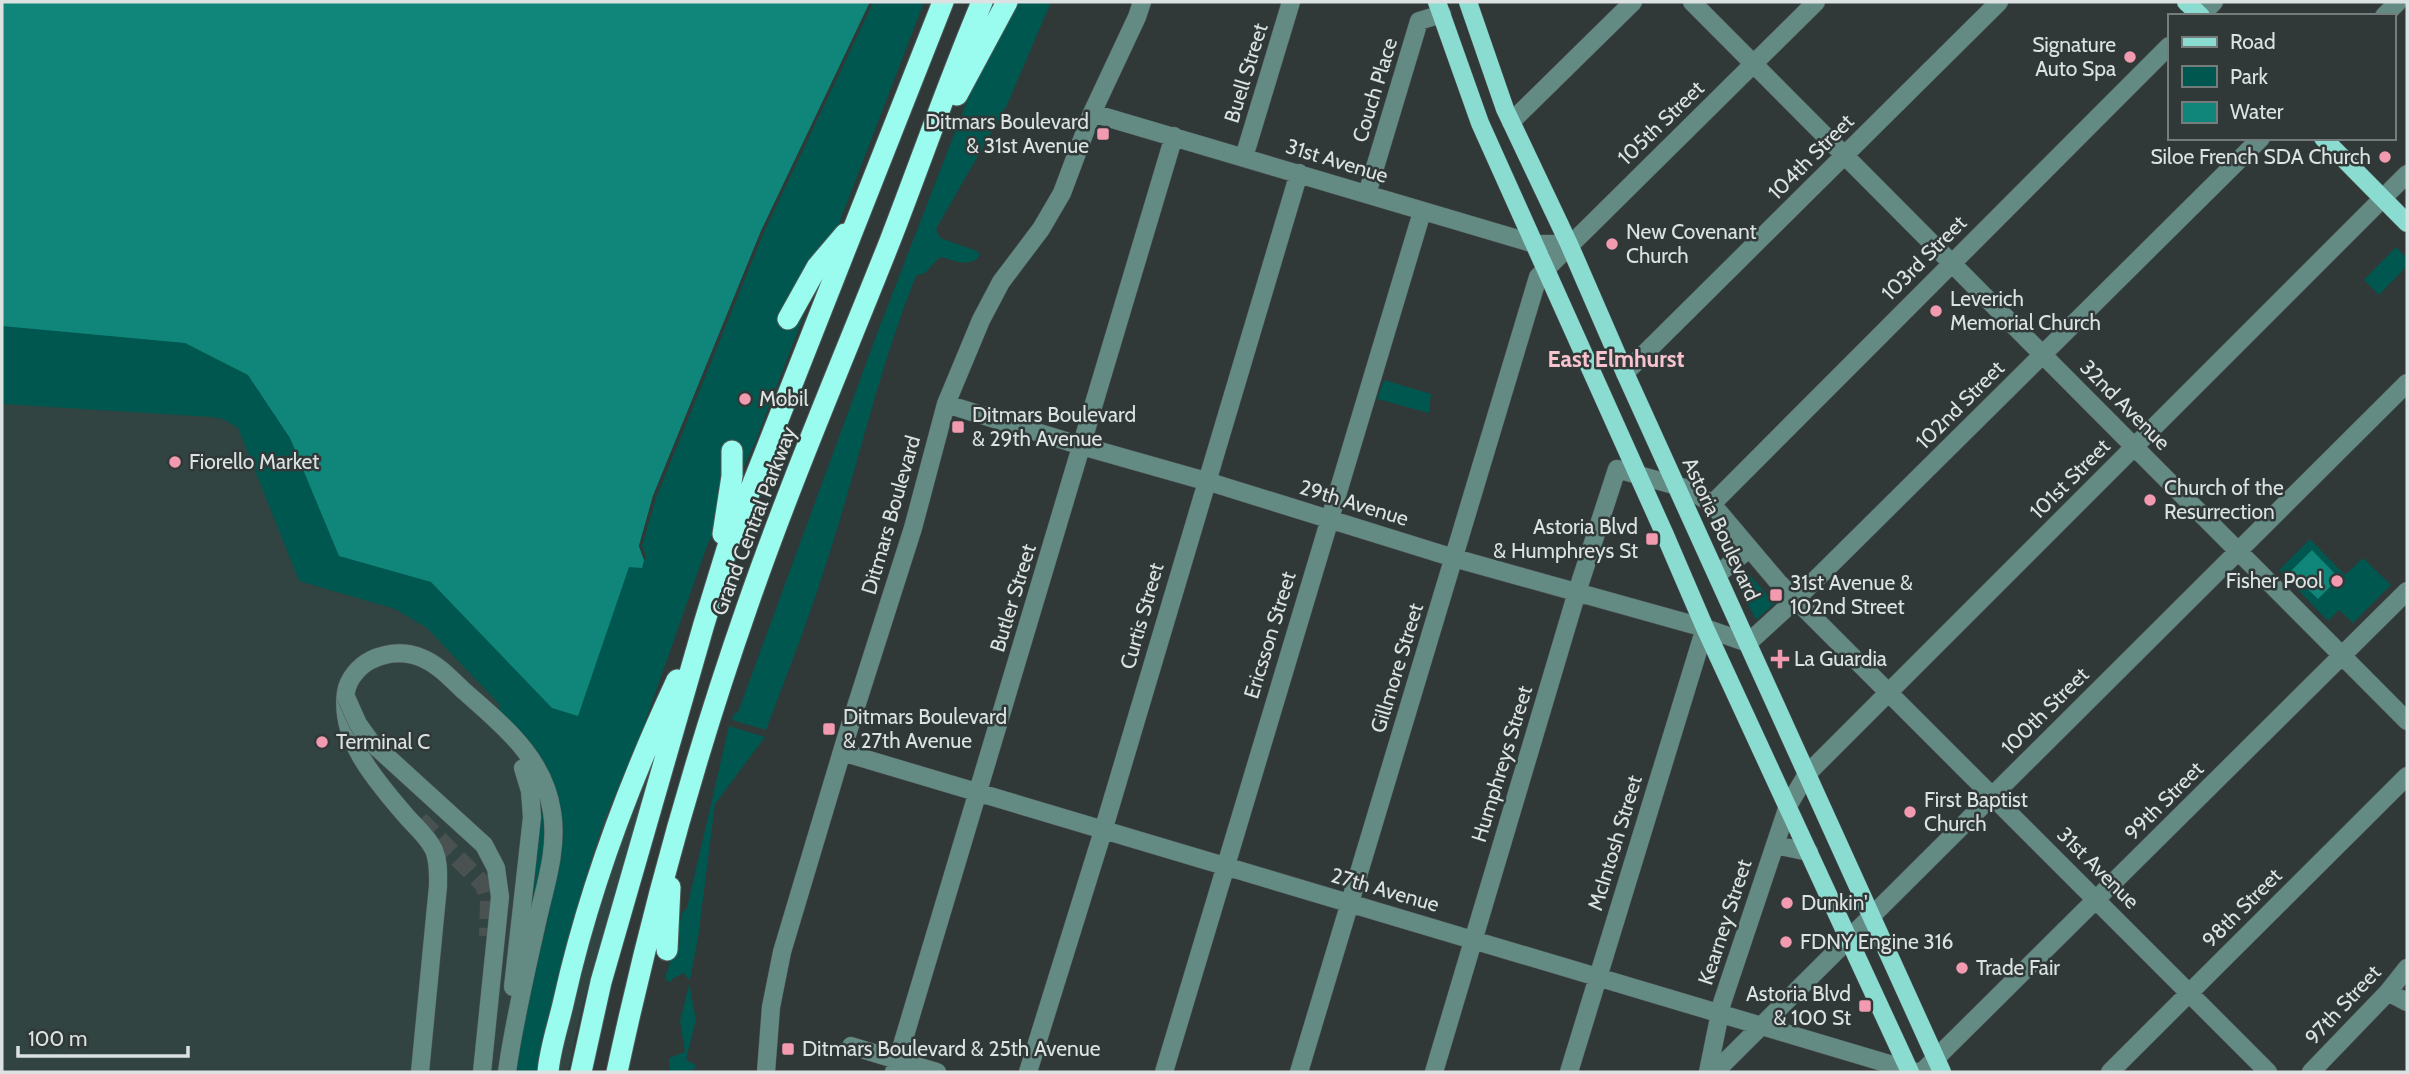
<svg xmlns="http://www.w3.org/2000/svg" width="2409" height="1074" font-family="Cabin,sans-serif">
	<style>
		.built { fill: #324441 }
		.green { fill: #00574f }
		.water { fill: #10867a }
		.pier { fill: #303938 }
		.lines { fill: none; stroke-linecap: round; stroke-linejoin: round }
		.minor-tunnel { stroke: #4a5251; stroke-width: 18; stroke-dasharray: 18 9; stroke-linecap: butt }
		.minor-casing { stroke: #4f5756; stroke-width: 19 }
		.major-casing { stroke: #4f5756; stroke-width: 19 }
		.highway-casing { stroke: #4f5756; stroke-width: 23 }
		.minor { stroke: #648a84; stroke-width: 18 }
		.major { stroke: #8bdcd0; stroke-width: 18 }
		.highway { stroke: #99fcee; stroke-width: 21 }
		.minor-bridge-casing { stroke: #4f5756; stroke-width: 19; stroke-linecap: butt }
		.minor-bridge { stroke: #648a84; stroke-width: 18 }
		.poi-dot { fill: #f29aaf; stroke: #303938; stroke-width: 2.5 }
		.labels { text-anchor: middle; stroke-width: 5; stroke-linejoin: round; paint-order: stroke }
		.poi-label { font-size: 21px; fill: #dce2e1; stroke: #303938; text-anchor: start }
		.street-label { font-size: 21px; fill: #dce2e1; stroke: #303938 }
		.neighbourhood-label { font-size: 23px; font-weight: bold; fill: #f6c3ce; stroke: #303938 }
	</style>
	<rect width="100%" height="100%" fill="#303938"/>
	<!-- built -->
	<path class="built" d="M2,326l183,17 393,373 77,40 -74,255 -13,61h-566z"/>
	<!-- green -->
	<path class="green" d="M2,2h922l-170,443 -47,101 -71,202h-2c-8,28 -23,52 -32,79 -28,80 -46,163 -65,245h-22l2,-41 30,-107 -20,-5 14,-110 -3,-52 -38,-44 -1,-9 -72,-76 -32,-19 -96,-28 -61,-153 -15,-9 -12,-2 -209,-13z
		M1017,2h34l-44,103 -71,124 4,9 37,13 3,4c-10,14 -26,5 -40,2l-15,16 -9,3c-39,97 -59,196 -92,294 -17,54 -38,107 -58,160l-34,-10 2,-6 4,-2 140,-381 89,-230z
		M2396,247l11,11v8l-28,29 -15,-15z
		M1384,380l47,14 -2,19 -52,-14z
		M2310,539l35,36 18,-17 28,27 -38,38 -14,-13 -11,11 -49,-51z
		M1744,569l31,34 -19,17 -21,-43z
		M729,726l36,11 -50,67 -17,134 -8,41h-2l-4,-6 -12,6 -1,3 -4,-1 -2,-3 12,-37 5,-28 5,-5z
		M689,984l7,36 -10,40 10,5 -3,7h-23l-1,-14 16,-6 -5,-30z"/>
	<!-- water -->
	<path class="water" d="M2,2h868l-109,229 -108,265 -14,50 5,14 -2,8 -13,-1 -51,149 -26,-8 -121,-126 -92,-26 -49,-118 -42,-63 -63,-32 -183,-17z
		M2312,550l27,28 -21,21 -28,-27z"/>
	<!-- pier -->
	<path class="pier" d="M870,2l3,1 -109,229 -108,266 -14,48 4,10 -2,4 -5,-14 14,-50 108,-265z"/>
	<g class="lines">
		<!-- minor-tunnel -->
		<path class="minor-tunnel" d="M420,820l64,65 5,16 -1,35"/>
		<!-- minor casing -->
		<g class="minor-casing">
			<path id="minor" d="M1692,2l715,719
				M2200,16l14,-14
				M2384,16l14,-14
				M1092,113l443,131h34
				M1511,122l122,-120
				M1244,157l47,-155
				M1367,194l52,-173 23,-7
				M1625,373l374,-371
				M946,404l136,42 134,38 238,74 251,70 43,15 47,-43 466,-462
				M1712,504l457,-458
				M1718,574l31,-25
				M842,752l1074,320
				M1775,845l34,7
				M513,987l19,-170 -2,-26 -7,-23
				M2388,992l19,10
				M851,1046l86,26
				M420,1072l18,-186c0,-12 1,-24 -4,-36 -6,-13 -18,-23 -27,-33 -29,-34 -68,-76 -61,-125 2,-13 13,-26 25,-32 17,-8 34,-9 51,-2 17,7 29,21 42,33 38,34 80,66 88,121 6,37 -7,74 -15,110 -11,50 -23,99 -30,150
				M482,1072l18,-175
				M766,1072l5,-65 11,-55 64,-214 67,-210 33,-124 35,-84 20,-38 40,-53 21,-36 30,-80 45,-96 5,-15
				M894,1072l280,-936
				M1028,1072l75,-241 196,-658
				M1164,1072l258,-860
				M1299,1072l239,-795 278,-275
				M1434,1072l143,-480 40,-123 71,20 24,15 66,78 490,490
				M1569,1072l136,-444
				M1708,1072l14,-69 66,-197 19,-32 600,-600
				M1715,1072l692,-689
				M1922,1072l485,-481
				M2110,1072l297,-296
				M2311,1072l77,-80 19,-24"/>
		</g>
		<!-- major casing -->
		<g class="major-casing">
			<path id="major" d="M1437,2l43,121 185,412 40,93 205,444
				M1468,2l37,107 64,135 56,129 317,699
				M2186,2l15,14
				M2323,138l84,85"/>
		</g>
		<!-- highway casing -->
		<g class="highway-casing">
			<path id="highway" d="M957,95l50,-93
				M788,319l29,-52 28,-33
				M723,534l9,-58v-25
				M667,950l3,-63
				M548,1072c2,-24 11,-49 16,-72 25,-112 65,-217 113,-320
				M581,1072l20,-90 103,-358 23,-75 216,-547
				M617,1072c34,-158 77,-313 130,-465 43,-124 95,-245 143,-366 31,-80 59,-161 92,-239"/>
		</g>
		<!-- minor -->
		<use href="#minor" class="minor"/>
		<!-- major -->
		<use href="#major" class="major"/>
		<!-- highway -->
		<use href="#highway" class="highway"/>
		<!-- minor-bridge casing -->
		<g class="minor-bridge-casing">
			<path id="minor-bridge" d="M346,697l12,27 13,18 113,103 12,23 4,29"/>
		</g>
		<!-- minor-bridge -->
		<use href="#minor-bridge" class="minor-bridge"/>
	</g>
	<!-- markers -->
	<g class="poi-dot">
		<circle cx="2130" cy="57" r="7"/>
		<rect x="1096" y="127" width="14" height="14" rx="3.5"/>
		<circle cx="2385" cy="157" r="7"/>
		<circle cx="1612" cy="244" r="7"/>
		<circle cx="1936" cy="311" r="7"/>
		<circle cx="745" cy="399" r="7"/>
		<rect x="951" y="420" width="14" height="14" rx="3.5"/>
		<circle cx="175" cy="462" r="7"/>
		<circle cx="2150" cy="500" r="7"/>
		<rect x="1645" y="532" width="14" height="14" rx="3.5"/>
		<circle cx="2337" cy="581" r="7"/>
		<rect x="1769" y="588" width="14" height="14" rx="3.5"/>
		<path d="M1776.5 648.5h7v7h7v7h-7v7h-7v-7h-7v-7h7z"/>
		<rect x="822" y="722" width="14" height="14" rx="3.5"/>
		<circle cx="322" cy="742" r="7"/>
		<circle cx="1910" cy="812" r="7"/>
		<circle cx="1787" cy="903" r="7"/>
		<circle cx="1786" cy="942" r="7"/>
		<circle cx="1962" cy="968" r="7"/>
		<rect x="1858" y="999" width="14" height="14" rx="3.5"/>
		<rect x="781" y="1042" width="14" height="14" rx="3.5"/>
	</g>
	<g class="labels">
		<!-- poi labels -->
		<g class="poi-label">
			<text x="2116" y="52" text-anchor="end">Signature<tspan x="2116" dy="24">Auto Spa</tspan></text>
			<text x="1089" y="129" text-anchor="end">Ditmars Boulevard<tspan x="1089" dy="24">&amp; 31st Avenue</tspan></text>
			<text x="2371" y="164" text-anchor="end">Siloe French SDA Church</text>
			<text x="1626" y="239">New Covenant<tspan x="1626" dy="24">Church</tspan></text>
			<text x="1950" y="306">Leverich<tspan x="1950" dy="24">Memorial Church</tspan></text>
			<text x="759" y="406">Mobil</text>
			<text x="972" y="422">Ditmars Boulevard<tspan x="972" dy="24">&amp; 29th Avenue</tspan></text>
			<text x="189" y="469">Fiorello Market</text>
			<text x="2164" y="495">Church of the<tspan x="2164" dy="24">Resurrection</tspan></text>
			<text x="1638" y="534" text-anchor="end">Astoria Blvd<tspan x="1638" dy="24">&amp; Humphreys St</tspan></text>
			<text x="2323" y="588" text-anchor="end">Fisher Pool</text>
			<text x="1790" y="590">31st Avenue &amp;<tspan x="1790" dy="24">102nd Street</tspan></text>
			<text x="1794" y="666">La Guardia</text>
			<text x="843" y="724">Ditmars Boulevard<tspan x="843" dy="24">&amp; 27th Avenue</tspan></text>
			<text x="336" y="749">Terminal C</text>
			<text x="1924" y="807">First Baptist<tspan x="1924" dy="24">Church</tspan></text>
			<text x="1801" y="910">Dunkin'</text>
			<text x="1800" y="949">FDNY Engine 316</text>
			<text x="1976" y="975">Trade Fair</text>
			<text x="1851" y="1001" text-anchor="end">Astoria Blvd<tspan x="1851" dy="24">&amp; 100 St</tspan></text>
			<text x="802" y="1056">Ditmars Boulevard &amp; 25th Avenue</text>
		</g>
		<!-- street labels -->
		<g class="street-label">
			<text transform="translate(1246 73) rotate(-73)" y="7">Buell Street</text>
			<text transform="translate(1375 90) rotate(-73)" y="7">Couch Place</text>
			<text transform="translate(1661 123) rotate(-44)" y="7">105th Street</text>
			<text transform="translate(1811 157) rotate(-45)" y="7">104th Street</text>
			<text transform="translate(1337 161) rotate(17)" y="7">31st Avenue</text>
			<text transform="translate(1924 258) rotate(-45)" y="7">103rd Street</text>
			<text transform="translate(1960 405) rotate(-45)" y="7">102nd Street</text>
			<text transform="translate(2125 405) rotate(45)" y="7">32nd Avenue</text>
			<text transform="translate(2070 479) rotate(-45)" y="7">101st Street</text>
			<text transform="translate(1354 503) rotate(17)" y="7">29th Avenue</text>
			<text transform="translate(891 515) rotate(-74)" y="7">Ditmars Boulevard</text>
			<text transform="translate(754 521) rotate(-69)" y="7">Grand Central Parkway</text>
			<text transform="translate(1721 529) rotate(65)" y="7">Astoria Boulevard</text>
			<text transform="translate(1013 598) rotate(-73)" y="7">Butler Street</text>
			<text transform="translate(1142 616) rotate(-74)" y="7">Curtis Street</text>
			<text transform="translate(1270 635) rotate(-73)" y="7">Ericsson Street</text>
			<text transform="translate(1397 668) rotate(-73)" y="7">Gillmore Street</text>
			<text transform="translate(2045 711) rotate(-45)" y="7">100th Street</text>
			<text transform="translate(1502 764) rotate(-73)" y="7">Humphreys Street</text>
			<text transform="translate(2164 801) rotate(-45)" y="7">99th Street</text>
			<text transform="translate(1615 843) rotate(-73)" y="7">McIntosh Street</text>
			<text transform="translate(2098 868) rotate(45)" y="7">31st Avenue</text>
			<text transform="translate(1385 890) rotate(16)" y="7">27th Avenue</text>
			<text transform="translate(2242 908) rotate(-45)" y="7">98th Street</text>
			<text transform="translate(1725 922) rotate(-72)" y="7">Kearney Street</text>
			<text transform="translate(2343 1005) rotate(-47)" y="7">97th Street</text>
		</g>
		<!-- neighbourhood labels -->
		<g class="neighbourhood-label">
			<text x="1616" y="367">East Elmhurst</text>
		</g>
	</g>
	<!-- border -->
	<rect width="2409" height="1074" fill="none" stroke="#dce2e1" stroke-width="7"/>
	<!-- legend -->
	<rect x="2168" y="14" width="228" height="126" fill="#303938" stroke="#757d7c" stroke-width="2"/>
	<rect x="2182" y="37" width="35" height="10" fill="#8bdcd0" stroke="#757d7c" stroke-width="2"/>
	<text x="2230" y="49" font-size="21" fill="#dce2e1">Road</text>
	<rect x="2182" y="66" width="35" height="21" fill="#00574f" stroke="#757d7c" stroke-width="2"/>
	<text x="2230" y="84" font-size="21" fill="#dce2e1">Park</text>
	<rect x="2182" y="102" width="35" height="21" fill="#10867a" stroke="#757d7c" stroke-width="2"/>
	<text x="2230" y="119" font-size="21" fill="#dce2e1">Water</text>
	<!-- scale -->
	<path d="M18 1046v10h170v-10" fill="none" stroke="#dce2e1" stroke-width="3.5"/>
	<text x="28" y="1046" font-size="21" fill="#dce2e1" stroke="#303938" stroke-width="5" paint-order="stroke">100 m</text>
</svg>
